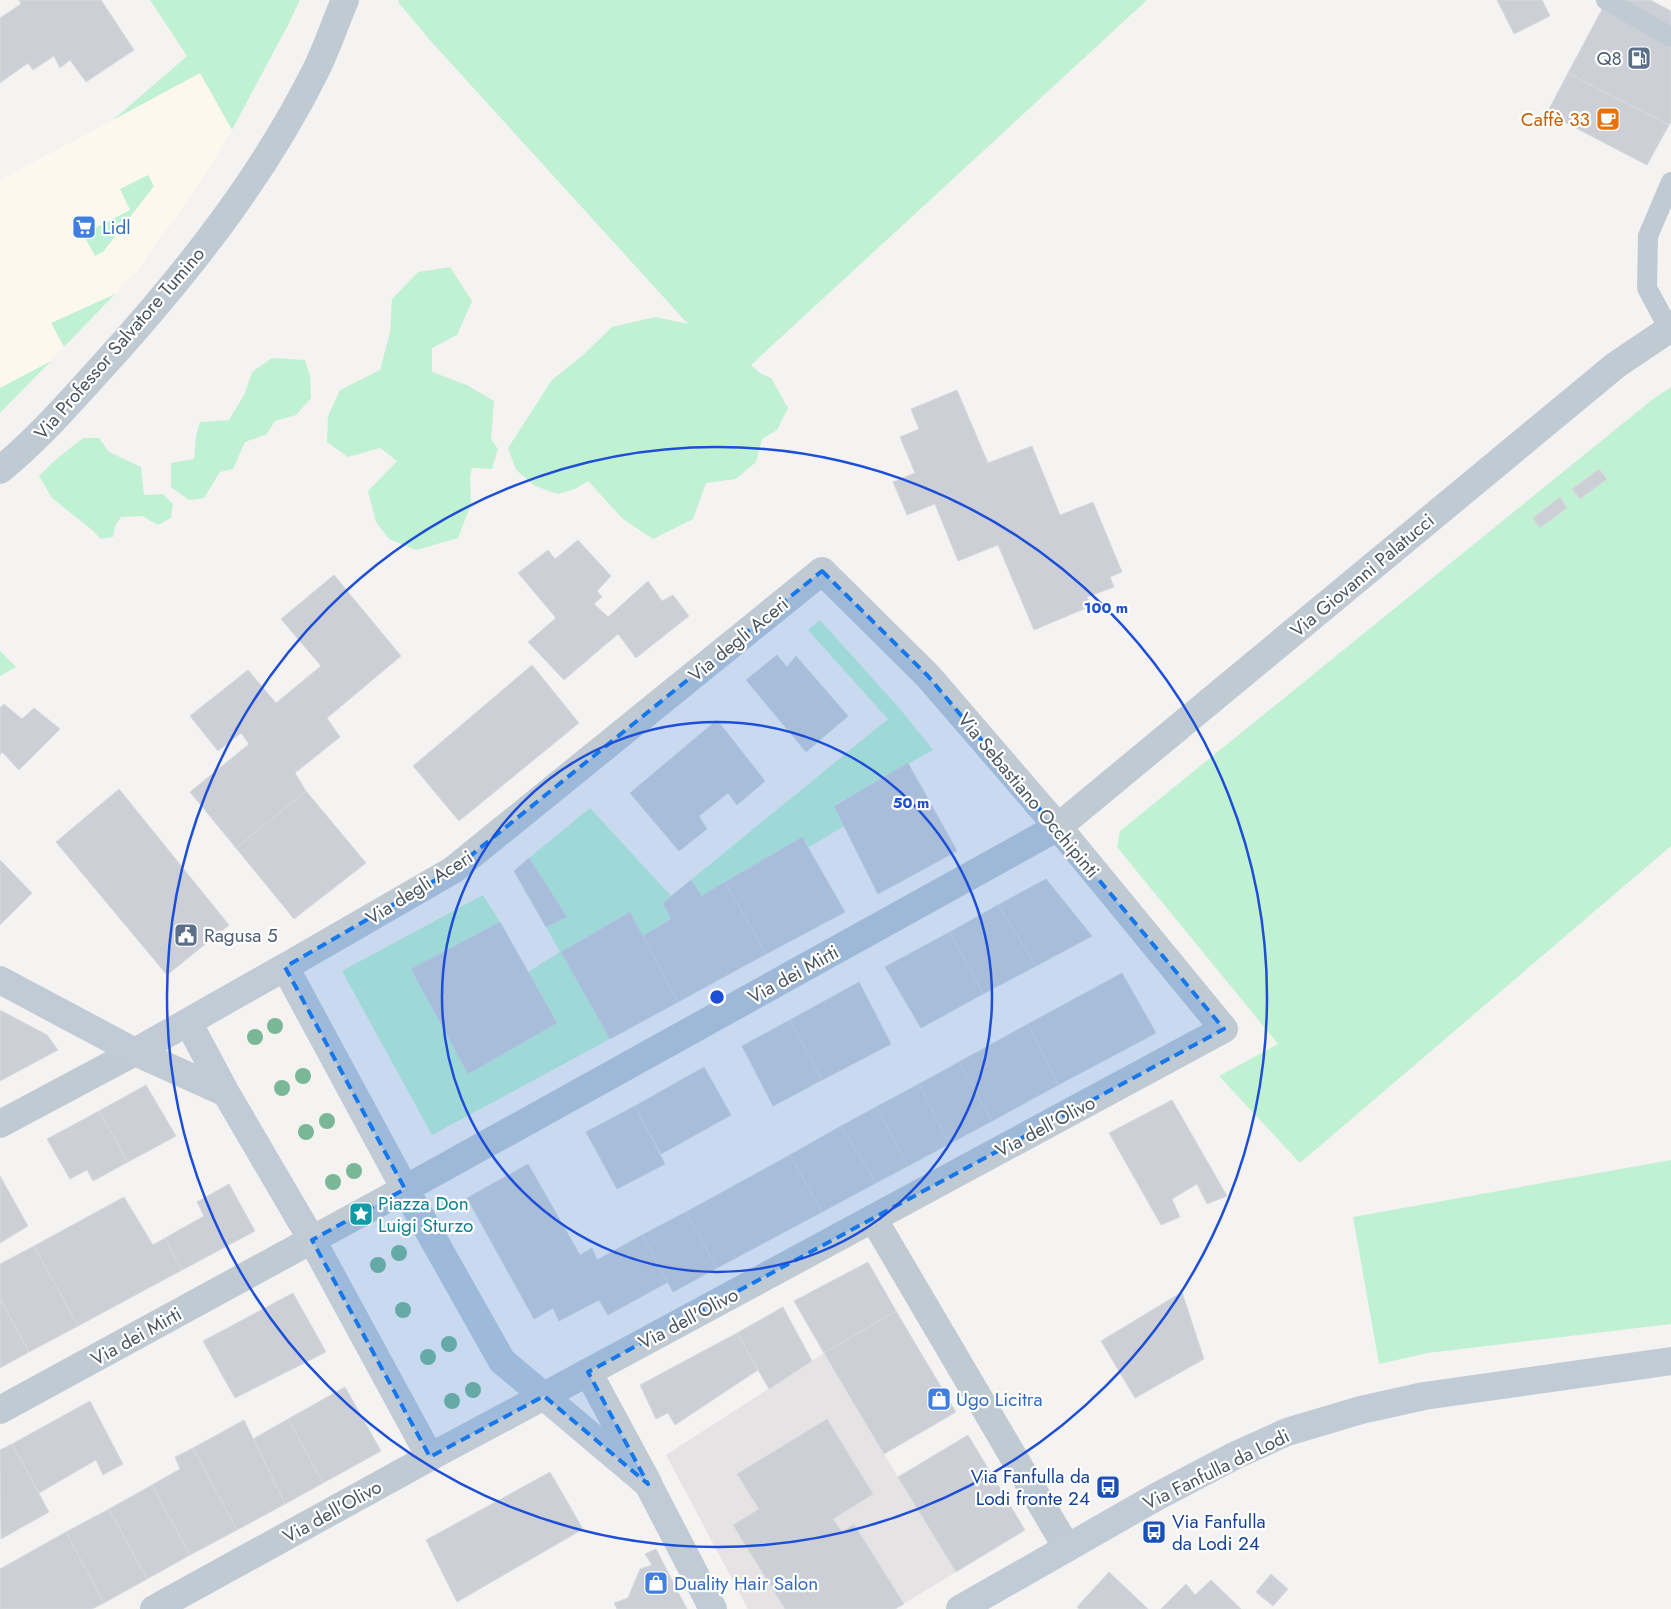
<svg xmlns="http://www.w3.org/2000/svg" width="1671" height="1609" font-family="Jost,sans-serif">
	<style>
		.commercial { fill: #fdf8ee }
		.education { fill: #e6e3e4 }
		.green { fill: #c1f1d3 }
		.building { fill: #cccfd5; stroke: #d6d9de }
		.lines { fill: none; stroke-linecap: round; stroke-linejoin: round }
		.lane { stroke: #c0cad2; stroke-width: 20 }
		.street { stroke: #c0cad2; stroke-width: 28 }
		.secondary { stroke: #c0cbd6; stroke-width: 28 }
		.tree { fill: #7ab797 }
		.marked { fill: #1677eb; fill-opacity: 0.2; stroke: #1677eb; stroke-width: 4; stroke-dasharray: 10 6; stroke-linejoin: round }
		.ring { fill: none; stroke: #1d4ed8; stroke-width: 2.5 }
		.labels { text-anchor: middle; stroke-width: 4.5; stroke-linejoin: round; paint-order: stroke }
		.service-label { font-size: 19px; fill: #4e5e75; stroke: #fff; text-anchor: end }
		.food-label { font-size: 19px; fill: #c56008; stroke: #fff; text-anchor: end }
		.shop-label { font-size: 19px; fill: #366cbe; stroke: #fff; text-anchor: start }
		.street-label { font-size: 19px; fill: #495661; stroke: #fff }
		.culture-label { font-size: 19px; fill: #0d838f; stroke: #fff; text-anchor: start }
		.transit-label { font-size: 19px; fill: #164399; stroke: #fff; text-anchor: end }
		.centre { fill: #1d4ed8; stroke: #fff; stroke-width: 2.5 }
		.ring-label { font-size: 15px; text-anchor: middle; font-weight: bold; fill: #1d4ed8; stroke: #fff; stroke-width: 4.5; stroke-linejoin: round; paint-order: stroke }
	</style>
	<rect width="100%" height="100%" fill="#f5f2f2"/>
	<!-- commercial -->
	<path class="commercial" d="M300,0l-12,25 -56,105 -32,53 -63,88 -137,142v-233l113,-60 74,-64z"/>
	<!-- education -->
	<path class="education" d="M824,1353l60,101 72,118 -61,37h-147l-82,-154z"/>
	<!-- green -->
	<path class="green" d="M150,0h150l-12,25 -56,105 -32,-57 -87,47 74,-64z
		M399,0h748l-396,365 9,8 11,5 17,30 -11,22 -15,9 -6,23 -20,17 -30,4 -13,36 -40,20 -30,-20 -35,-38 -13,8 -17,5 -23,-8 -19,-16 -8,-22 44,-68 32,-26 28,-27 43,-10 33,7 -259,-285 -31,-37z
		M148,175l6,11 -51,66 -8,4 -12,-22 47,-24 -10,-21z
		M450,267l22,34 -15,34 -25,13v24l35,13 27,16 -3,38 7,10 -6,20 -20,-1 -2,9 1,27 -13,34 -42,12 -27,-11 -13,-17 -8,-31 29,-30 -17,-13 -32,9 -21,-15 1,-26 12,-26 40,-20 10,-38 2,-33 26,-27z
		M115,294l-51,53 -13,-24z
		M272,358l33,2 5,16 1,22 -15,17 -21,6 -8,13 -22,8 -12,27 -13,3 -16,26 -15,2 -18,-13v-24l23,-4 2,-23 4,-14 29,-2 16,-27 7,-21z
		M51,361l-51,52v-25z
		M1671,387v459l-371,317 -81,-87 59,-32 -161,-197 3,-16 533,-432z
		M83,438h16l10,14 32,15 3,28 19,-1 10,10 -2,14 -13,7 -16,-9 -21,1 -6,9 -2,11 -12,2 -9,-9 -40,-32 -13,-22 15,-15z
		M820,620l80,89 33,41 -99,55 10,21 -35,21 -7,-10 -100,59 -11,-16 197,-161 -80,-89z
		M0,651l16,16 -16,9z
		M590,808l81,88 -8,7 8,16 -28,17 -14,-24 -68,40 49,87 -178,96 -90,-164 141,-76 17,27 -89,47 57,104 60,-101 32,-20 -14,-25 21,-10 -38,-59z
		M1671,1160v164l-243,29 -49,11 -26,-147z"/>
	<!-- building -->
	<path class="building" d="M19,0h82l33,50 -48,32 -16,-22 -10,8 -6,-12 -21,14 -5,-7 -28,20v-65l21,-14z
		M1497,0h45l8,16 -36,18z
		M1607,0h43l21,11v110l-2,4 -101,-52z
		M1568,73l101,52 -22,40 -100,-52z
		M957,390l31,73 44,-17 28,69 33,-13 29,70 -12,5 4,10 -27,10 4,9 -57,24 -36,-85 -40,16 -23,-57 -28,11 -14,-33 22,-9 -15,-36 19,-8 -8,-20z
		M1599,469l8,10 -27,20 -8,-10z
		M1560,497l7,11 -27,20 -7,-10z
		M578,540l33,36 -14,15 5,6 -8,7 14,13 40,-36 14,20 11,-6 16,21 -53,42 -18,-24 -54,46 -36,-38 28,-24 -38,-45 30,-23 7,9z
		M334,575l67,81 -74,62 13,19 -45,36 11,18 -70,57 -46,-56 59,-48 -8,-11 -23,18 -28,-35 58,-46 28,33 45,-37 -40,-47z
		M777,655l10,12 9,-11 52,60 -42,36 -60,-72z
		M532,665l47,58 -120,98 -46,-55z
		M4,704l18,15 12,-11 26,21 -41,41 -17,-18 -2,3v-47z
		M717,720l48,61 -28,24 -9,-12 -29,23 8,13 -28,22 -49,-58z
		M908,763l49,88 -79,43 -44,-88z
		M119,789l110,136 -62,50 -111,-133z
		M306,791l60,72 -72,56 -58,-71z
		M802,837l43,75 -79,42 -41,-72z
		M529,858l38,59 -21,10 -32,-56z
		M0,860l32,33 -32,32z
		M1046,879l46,57 -56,30 -38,-61z
		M691,880l11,16 23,-14 41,72 -88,48 -35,-66 28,-17 -8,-16z
		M998,905l38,61 -53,28 -33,-62z
		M630,912l48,90 -68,37 -49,-87z
		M500,922l57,101 -89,51 -57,-105z
		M950,932l33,62 -62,34 -36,-61z
		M1122,973l34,60 -98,52 -30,-61z
		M859,982l32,62 -69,36 -32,-60z
		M0,1010l47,25 11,15 -58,31z
		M790,1020l32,60 -49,26 -31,-60z
		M1028,1024l30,61 -66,36 -33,-59z
		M959,1062l33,59 -43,23 -30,-60z
		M704,1067l27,48 -70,39 -26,-48z
		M919,1084l30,60 -41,22 -32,-59z
		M146,1085l30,51 -48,26 -29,-51z
		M1172,1100l55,96 -20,8 -10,-20 -25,15 8,18 -19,8 -52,-92z
		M635,1106l30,58 -48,25 -31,-57z
		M876,1107l32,59 -32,17 -35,-57z
		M99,1111l29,51 -35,19 -6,-11 -17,9 -23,-40z
		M841,1126l35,57 -54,29 -32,-57z
		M790,1155l32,57 -105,56 -31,-56z
		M528,1164l52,91 12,-7 5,12 45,-25 26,47 -60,33 -9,-15 -40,21 -6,-13 -19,11 -67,-121z
		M0,1176l28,50 -28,17z
		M229,1184l26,47 -73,39 -17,-32 39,-22 -7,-14z
		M124,1197l29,48 12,-7 17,32 -104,56 -44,-80z
		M686,1212l31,56 -44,24 -31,-57z
		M34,1246l44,80 -49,26 -29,-53v-35z
		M868,1262l28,49 -72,42 -30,-52z
		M1182,1292l22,67 -69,39 -34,-57z
		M293,1293l33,59 -91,46 -32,-57z
		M0,1299l29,53 -29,16z
		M783,1307l29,54 -43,28 -32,-56z
		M896,1311l60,101 -72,42 -60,-101z
		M737,1333l21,37 -83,55 -7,-12 -12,6 -16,-34z
		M345,1387l36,64 -58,32 -35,-64z
		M90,1401l33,63 -20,11 -7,-15 -57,33 -27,-49z
		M288,1419l35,64 -38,21 -32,-65z
		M827,1419l46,75 -40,25 9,13 12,-8 50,80 -9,5h-110l-52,-84 26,-16 -22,-35z
		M244,1420l41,84 -48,26 -44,-82z
		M968,1435l57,95 -69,42 -58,-95z
		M12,1444l37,68 -48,27 -1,-89z
		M193,1448l44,82 -47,25 -38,-70 28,-16 -5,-12z
		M550,1472l33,57 -126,73 -31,-62z
		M152,1485l38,70 -43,24 -38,-70z
		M109,1509l38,70 -43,24 -38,-71z
		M66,1532l38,71 -12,6h-92v-40z
		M656,1549l31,60h-70l-3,-6 14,-5 12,-29 12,-4 -7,-11z
		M1109,1572l39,37h-69l-2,-2z
		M1271,1574l17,15 -15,17 -17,-14z
		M1211,1580l30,29h-80l25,-25 9,11z"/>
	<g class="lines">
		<!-- lane -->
		<path class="lane" d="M1606,0l65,37
			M1669,329l-22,-41 1,-52 23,-54"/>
		<!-- street -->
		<path class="street" d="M0,470c37,-30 69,-67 101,-102 82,-90 161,-189 215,-298 11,-22 19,-47 29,-70
			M285,967l168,-97 369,-299 106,105 130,151 166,202 -680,367
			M0,1124l135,-72
			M873,1218l194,330
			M588,1372l60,111
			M0,1410l405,-221 653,-362 558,-462 55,-37
			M154,1609l276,-152"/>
		<!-- secondary -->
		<path class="secondary" d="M0,980l135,72 91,41 86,147 118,217 114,-61
			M188,1022l38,71
			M135,1052l150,-85 120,222 97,172 146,123 65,125
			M960,1609l198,-113 76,-40 53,-24 74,-22 63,-14 247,-35"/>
	</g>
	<!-- trees -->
	<g class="tree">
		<circle cx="275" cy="1026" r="8"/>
		<circle cx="255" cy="1037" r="8"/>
		<circle cx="303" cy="1076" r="8"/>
		<circle cx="282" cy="1088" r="8"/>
		<circle cx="327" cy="1121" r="8"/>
		<circle cx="306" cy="1132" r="8"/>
		<circle cx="354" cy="1171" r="8"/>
		<circle cx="333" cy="1182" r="8"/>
		<circle cx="399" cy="1253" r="8"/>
		<circle cx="378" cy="1265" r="8"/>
		<circle cx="403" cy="1310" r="8"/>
		<circle cx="449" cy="1344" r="8"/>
		<circle cx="428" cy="1357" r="8"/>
		<circle cx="473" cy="1390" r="8"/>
		<circle cx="452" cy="1401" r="8"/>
	</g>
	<!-- marked area -->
	<path class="marked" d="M822,571l106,105 296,353 -636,343 60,112 -104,-88 -114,61 -118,-217 93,-51 -120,-222 168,-97z"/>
	<!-- distance rings -->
	<g class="ring">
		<circle cx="717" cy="997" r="275"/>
		<circle cx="717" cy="997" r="550"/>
	</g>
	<!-- icons -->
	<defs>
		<g id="fuel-square" transform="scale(1.25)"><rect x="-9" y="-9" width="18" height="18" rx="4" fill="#5c6f8a" stroke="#fff"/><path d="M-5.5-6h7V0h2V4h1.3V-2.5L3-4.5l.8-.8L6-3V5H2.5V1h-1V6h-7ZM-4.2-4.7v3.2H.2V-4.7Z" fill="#fff"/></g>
		<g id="cafe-square" transform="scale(1.25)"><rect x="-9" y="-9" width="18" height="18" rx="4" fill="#e8710a" stroke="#fff"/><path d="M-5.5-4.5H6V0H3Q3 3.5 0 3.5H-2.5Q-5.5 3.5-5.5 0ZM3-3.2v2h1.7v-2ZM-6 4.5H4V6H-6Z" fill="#fff"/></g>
		<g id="supermarket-square" transform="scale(1.25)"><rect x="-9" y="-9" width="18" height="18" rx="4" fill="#3f7fe0" stroke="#fff"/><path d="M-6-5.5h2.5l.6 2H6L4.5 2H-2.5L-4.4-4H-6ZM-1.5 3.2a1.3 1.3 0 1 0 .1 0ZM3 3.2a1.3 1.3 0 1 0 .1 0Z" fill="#fff"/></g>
		<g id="civic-square" transform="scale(1.25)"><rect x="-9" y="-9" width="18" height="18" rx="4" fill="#5c6f8a" stroke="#fff"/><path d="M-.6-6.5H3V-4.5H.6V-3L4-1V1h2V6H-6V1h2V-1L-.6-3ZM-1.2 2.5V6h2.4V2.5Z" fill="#fff"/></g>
		<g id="sight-square" transform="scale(1.25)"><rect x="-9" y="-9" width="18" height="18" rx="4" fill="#0f9aa8" stroke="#fff"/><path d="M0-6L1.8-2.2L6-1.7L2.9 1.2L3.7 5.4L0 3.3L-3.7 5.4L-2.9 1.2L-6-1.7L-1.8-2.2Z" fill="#fff"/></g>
		<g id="shop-square" transform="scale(1.25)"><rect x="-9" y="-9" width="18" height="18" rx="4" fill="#3f7fe0" stroke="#fff"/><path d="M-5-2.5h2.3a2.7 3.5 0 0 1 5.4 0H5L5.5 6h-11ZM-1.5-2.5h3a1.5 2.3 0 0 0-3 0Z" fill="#fff"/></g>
		<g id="bus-square" transform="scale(1.25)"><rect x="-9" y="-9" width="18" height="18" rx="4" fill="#1a4fb4" stroke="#fff"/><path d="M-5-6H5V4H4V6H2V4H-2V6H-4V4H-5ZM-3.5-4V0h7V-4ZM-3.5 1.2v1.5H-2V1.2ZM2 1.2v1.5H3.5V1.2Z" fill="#fff"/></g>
	</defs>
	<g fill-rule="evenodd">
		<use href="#fuel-square" x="1639" y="58"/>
		<use href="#cafe-square" x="1608" y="119"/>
		<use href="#supermarket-square" x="84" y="227"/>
		<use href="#civic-square" x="186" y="935"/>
		<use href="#sight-square" x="361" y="1214"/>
		<use href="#shop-square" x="939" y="1399"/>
		<use href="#bus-square" x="1108" y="1487"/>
		<use href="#bus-square" x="1154" y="1532"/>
		<use href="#shop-square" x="656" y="1583"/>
	</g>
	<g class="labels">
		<!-- service labels -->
		<g class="service-label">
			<text x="1622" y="65">Q8</text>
			<text x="204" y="942" text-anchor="start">Ragusa 5</text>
		</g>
		<!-- food labels -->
		<g class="food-label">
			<text x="1590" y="126">Caffè 33</text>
		</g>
		<!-- shop labels -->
		<g class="shop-label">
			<text x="102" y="234">Lidl</text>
			<text x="956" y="1406">Ugo Licitra</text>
			<text x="674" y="1590">Duality Hair Salon</text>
		</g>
		<!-- street labels -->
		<g class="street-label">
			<text transform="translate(119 343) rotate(-49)" y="7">Via Professor Salvatore Tumino</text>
			<text transform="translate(1362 575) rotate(-40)" y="7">Via Giovanni Palatucci</text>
			<text transform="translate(738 639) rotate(-39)" y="7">Via degli Aceri</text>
			<text transform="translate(1029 795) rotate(50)" y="7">Via Sebastiano Occhipinti</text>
			<text transform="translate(419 887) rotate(-32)" y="7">Via degli Aceri</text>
			<text transform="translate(793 974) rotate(-29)" y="7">Via dei Mirti</text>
			<text transform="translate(1045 1126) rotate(-28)" y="7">Via dell'Olivo</text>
			<text transform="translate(688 1318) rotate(-28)" y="7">Via dell'Olivo</text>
			<text transform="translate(136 1336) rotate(-29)" y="7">Via dei Mirti</text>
			<text transform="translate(1216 1469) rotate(-26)" y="7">Via Fanfulla da Lodi</text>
			<text transform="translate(332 1511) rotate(-29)" y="7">Via dell'Olivo</text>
		</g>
		<!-- culture labels -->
		<g class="culture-label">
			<text x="378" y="1210">Piazza Don<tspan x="378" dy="22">Luigi Sturzo</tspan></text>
		</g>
		<!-- transit labels -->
		<g class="transit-label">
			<text x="1090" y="1483">Via Fanfulla da<tspan x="1090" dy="22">Lodi fronte 24</tspan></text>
			<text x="1172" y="1528" text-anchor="start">Via Fanfulla<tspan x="1172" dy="22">da Lodi 24</tspan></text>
		</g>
	</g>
	<circle cx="717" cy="997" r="8" class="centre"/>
	<g class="ring-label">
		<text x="1106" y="613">100 m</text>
		<text x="911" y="808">50 m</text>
	</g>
</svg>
